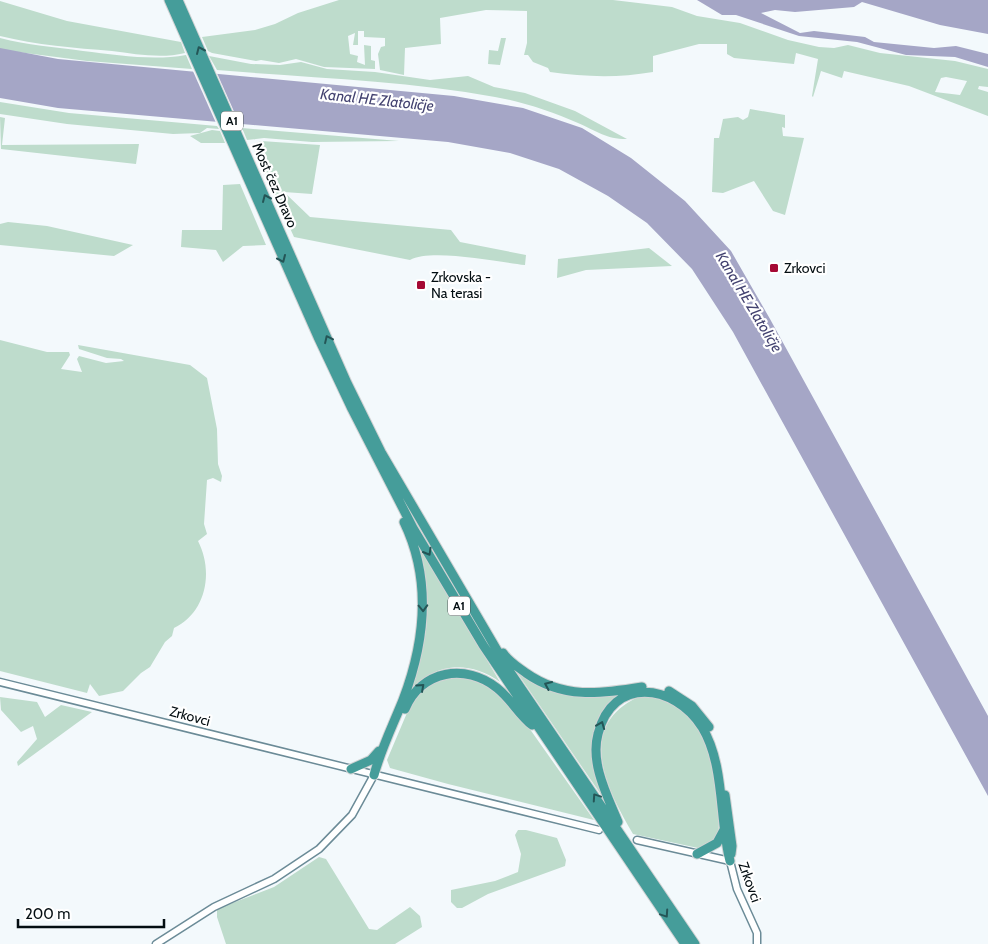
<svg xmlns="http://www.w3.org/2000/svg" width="988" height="944" font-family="Cabin,sans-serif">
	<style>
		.green { fill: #bedccc; fill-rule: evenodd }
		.water { fill: #a5a6c6 }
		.pier { fill: #f3f9fc }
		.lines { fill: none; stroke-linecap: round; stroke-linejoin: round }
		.tertiary-casing { stroke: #6b8b97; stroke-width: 9 }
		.motorway-casing { stroke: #d2d3d4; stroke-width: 11 }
		.tertiary { stroke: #fff; stroke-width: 6 }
		.motorway { stroke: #459d9a; stroke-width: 9 }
		.oneway { stroke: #245556 }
		.poi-dot { fill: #a50934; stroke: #fff; stroke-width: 2 }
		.labels { text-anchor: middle; stroke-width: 4.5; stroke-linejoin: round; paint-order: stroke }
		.shield { fill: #fff; stroke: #4f5658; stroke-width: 1 }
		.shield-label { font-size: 12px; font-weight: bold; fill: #030d11 }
		.street-label { font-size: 14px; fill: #030d11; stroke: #fff }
		.poi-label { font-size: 14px; fill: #030d11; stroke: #fff; text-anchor: start }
		.water-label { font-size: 15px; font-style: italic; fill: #434270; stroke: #fff }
	</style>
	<rect width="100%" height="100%" fill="#f3f9fc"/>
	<!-- green -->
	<path class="green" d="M339,0h274l59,7 25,9 43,7 48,17 31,7 15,1 14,-3 32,8 75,8 33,8v18l-9,-1 -1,3 10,3v24l-79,-30 -65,-15 -2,7 -21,-7 -8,26 -1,-1 6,-37 -22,-6 -2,11 -60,-6 -7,-4v-10h-28l-46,12v16c-35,6 -68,5 -103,0l-2,-4 -15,-6 -5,-7h-4l3,-12v-32l-41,-1 -46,8 1,26 -36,4 -1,27 -24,-5 -2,-16 3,-7 4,-1v-8l-21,-1v-6h-6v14h-5l2,-12 -7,3 2,18 8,2 -1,6 8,3 -1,-20 7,1v14l4,1v8l-51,-2 -28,-8 -17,4 -18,-3 -5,1 -44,-8 -4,-2 -6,-14 53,-7 20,-6 23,-11zM946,77l21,4 -7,14 -25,-3 6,-14z
		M0,1l67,20 114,21 4,11c-24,6 -49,1 -73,-2 -37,-3 -76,-6 -112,-15z
		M0,38c27,7 55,9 83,13 34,4 70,10 103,4l6,14 -105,-8 -77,-10 -10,-2z
		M501,38h5l-6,27 -12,-1 1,-14 9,1z
		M209,56l42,8 29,1 21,-3 26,7 48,3 55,8 38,-4 26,11 31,6 50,18 52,28c-22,0 -30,-8 -49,-16 -26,-11 -54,-21 -83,-26 -91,-17 -186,-19 -278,-27z
		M0,102l69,11 148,13 2,3 -12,-1 -7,5 -27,1 -106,-10 -67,-10z
		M750,109l35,6v13l-3,-1 1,9 21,2 -19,77 -12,-4 -19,-30 -31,12 -11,-1 2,-54h5l4,-19 15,-2 5,3 5,-3z
		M0,117l5,1 -3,27 137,-1 -3,20 -135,-15z
		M242,128l157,13 -87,1 -48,-4 -17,2z
		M212,130l8,1 5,12h-24l-11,-7z
		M261,141l59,4 -8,49 -28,-2 26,25 141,13 9,12 66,13 -1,10c-27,-3 -94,-17 -115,-5l-116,-23 -42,-92z
		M240,184l26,61 -23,1 -20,16 -7,-12 -35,-3 1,-17h40l1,-45z
		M8,222l39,4 86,19 -19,11 -114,-11v-21z
		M649,248l23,18 -86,4 -29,8 1,-19z
		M0,340l47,12h22l1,3 -9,14 21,3 -5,-13 2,-3 27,7 18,-2 -3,-2 -14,-1 -28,-9 -1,-4 112,20 17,13 10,51 1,35 4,12 -1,6 -8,-4 -6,2 -3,44 3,10 -9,7c16,31 8,72 -24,87l-2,8 -7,6 -15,25 -9,6 -18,18 -24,5 -9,-12 -3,9 -87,-22z
		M417,546h2l81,136c-32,-23 -70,-20 -92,15 8,-28 20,-57 19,-86 0,-22 -6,-43 -10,-65z
		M516,671c38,22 66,30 109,22 -45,32 -28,58 -21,106z
		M463,676l26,9 13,12 25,28 67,95 -146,-36 -58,-16 -3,-8 28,-66 22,-16z
		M643,695c55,3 69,53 73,99 2,14 4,29 2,43l-12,10 -8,1 -65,-14c-28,-47 -59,-111 10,-139z
		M0,697l37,5 8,15 16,-12 31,7 -74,54 -1,-4 20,-23 -4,-13 -12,6 -20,-22z
		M518,830h8l31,8 9,22 -1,6 -77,28 -26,14h-5l-6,-6v-12l44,-9 23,-9 3,-18 -6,-19z
		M319,857l7,2 43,70 8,1 33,-23 10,9 2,11 -27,17h-169l-9,-27v-8l57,-22z"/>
	<!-- water -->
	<path class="water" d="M697,0h291v34l-48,-9 -78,-23 -8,5 -59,5 -20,-2 -14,3 39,20 14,-2 51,6 9,5 60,6 22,-2 32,8v13l-33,-10 -49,-2 -49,-13 -58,-6 -63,-21h-14z
		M0,48l58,11 396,37 69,12 59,20 49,30 54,43 46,50 39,68 218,397v80l-255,-464 -41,-63 -45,-46 -39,-27 -49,-27 -49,-16 -62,-11 -390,-34 -58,-10z"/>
	<!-- pier -->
	<path class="pier" d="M192,69l24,2 24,54 -24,-2z"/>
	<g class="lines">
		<!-- tertiary casing -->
		<g class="tertiary-casing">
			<path id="tertiary" d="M0,682l599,148
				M637,840l93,21 7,28 20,44v11
				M156,944l58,-37 60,-28 45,-30 33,-34 22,-40"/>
		</g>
		<!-- motorway casing -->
		<g class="motorway-casing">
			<path id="motorway" d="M169,0l149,337 34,72 61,119 70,117 202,299
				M178,0l169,383 34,69 127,217 187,275
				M503,653c6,9 15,14 23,20 37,26 74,21 116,14
				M669,691l23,15 17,21
				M405,709c16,-39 61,-46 92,-21 14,11 22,27 35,37
				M351,769l20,-9 8,-9
				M374,775c7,-26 19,-50 29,-75 22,-58 29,-120 1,-178
				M725,795l7,51 -1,8
				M618,822c-11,-27 -28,-59 -20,-88 14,-58 76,-51 104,-7 23,38 17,91 28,134
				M697,854l20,-11 7,-13"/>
		</g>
		<!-- tertiary -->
		<use href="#tertiary" class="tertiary"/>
		<!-- motorway -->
		<use href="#motorway" class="motorway"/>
	</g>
	<!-- one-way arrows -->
	<defs><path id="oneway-chevron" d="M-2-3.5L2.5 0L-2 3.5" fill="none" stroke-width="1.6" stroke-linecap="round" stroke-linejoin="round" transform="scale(1.25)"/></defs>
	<g class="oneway">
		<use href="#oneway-chevron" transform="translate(200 50) rotate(-114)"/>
		<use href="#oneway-chevron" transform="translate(266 198) rotate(-114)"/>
		<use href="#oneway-chevron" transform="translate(282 259) rotate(66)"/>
		<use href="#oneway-chevron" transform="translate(328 339) rotate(-115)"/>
		<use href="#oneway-chevron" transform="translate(428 552) rotate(60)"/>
		<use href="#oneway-chevron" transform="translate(423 608) rotate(88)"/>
		<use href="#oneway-chevron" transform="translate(548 685) rotate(-156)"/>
		<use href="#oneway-chevron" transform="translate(421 687) rotate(-42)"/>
		<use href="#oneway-chevron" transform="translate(601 725) rotate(-68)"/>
		<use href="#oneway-chevron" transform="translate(596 797) rotate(-124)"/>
		<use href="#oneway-chevron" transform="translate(665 914) rotate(56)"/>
	</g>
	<!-- markers -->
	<g class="poi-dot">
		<rect x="769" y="263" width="10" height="10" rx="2.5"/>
		<rect x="416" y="280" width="10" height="10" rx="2.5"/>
	</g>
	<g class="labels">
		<!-- shield labels -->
		<g class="shield">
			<rect x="221" y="111.5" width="22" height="19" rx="4"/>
			<rect x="448" y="596.5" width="22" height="19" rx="4"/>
		</g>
		<g class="shield-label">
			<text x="232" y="125">A1</text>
			<text x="459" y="610">A1</text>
		</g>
		<!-- street labels -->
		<g class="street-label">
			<text transform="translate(275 185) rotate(66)" y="5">Most čez Dravo</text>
			<text transform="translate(190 716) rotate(15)" y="5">Zrkovci</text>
			<text transform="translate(750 882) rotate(70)" y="5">Zrkovci</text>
		</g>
		<!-- poi labels -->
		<g class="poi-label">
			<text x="784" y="273">Zrkovci</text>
			<text x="431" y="282">Zrkovska -<tspan x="431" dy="16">Na terasi</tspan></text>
		</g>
		<!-- water labels -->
		<g class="water-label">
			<text transform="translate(377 100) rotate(6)" y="5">Kanal HE Zlatoličje</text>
			<text transform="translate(749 302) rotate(59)" y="5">Kanal HE Zlatoličje</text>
		</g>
	</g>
	<!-- scale -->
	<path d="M18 919v8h146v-8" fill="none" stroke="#030d11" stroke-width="2.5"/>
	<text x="25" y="919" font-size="15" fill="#030d11" stroke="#ffffff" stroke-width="4" paint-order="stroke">200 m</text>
</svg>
